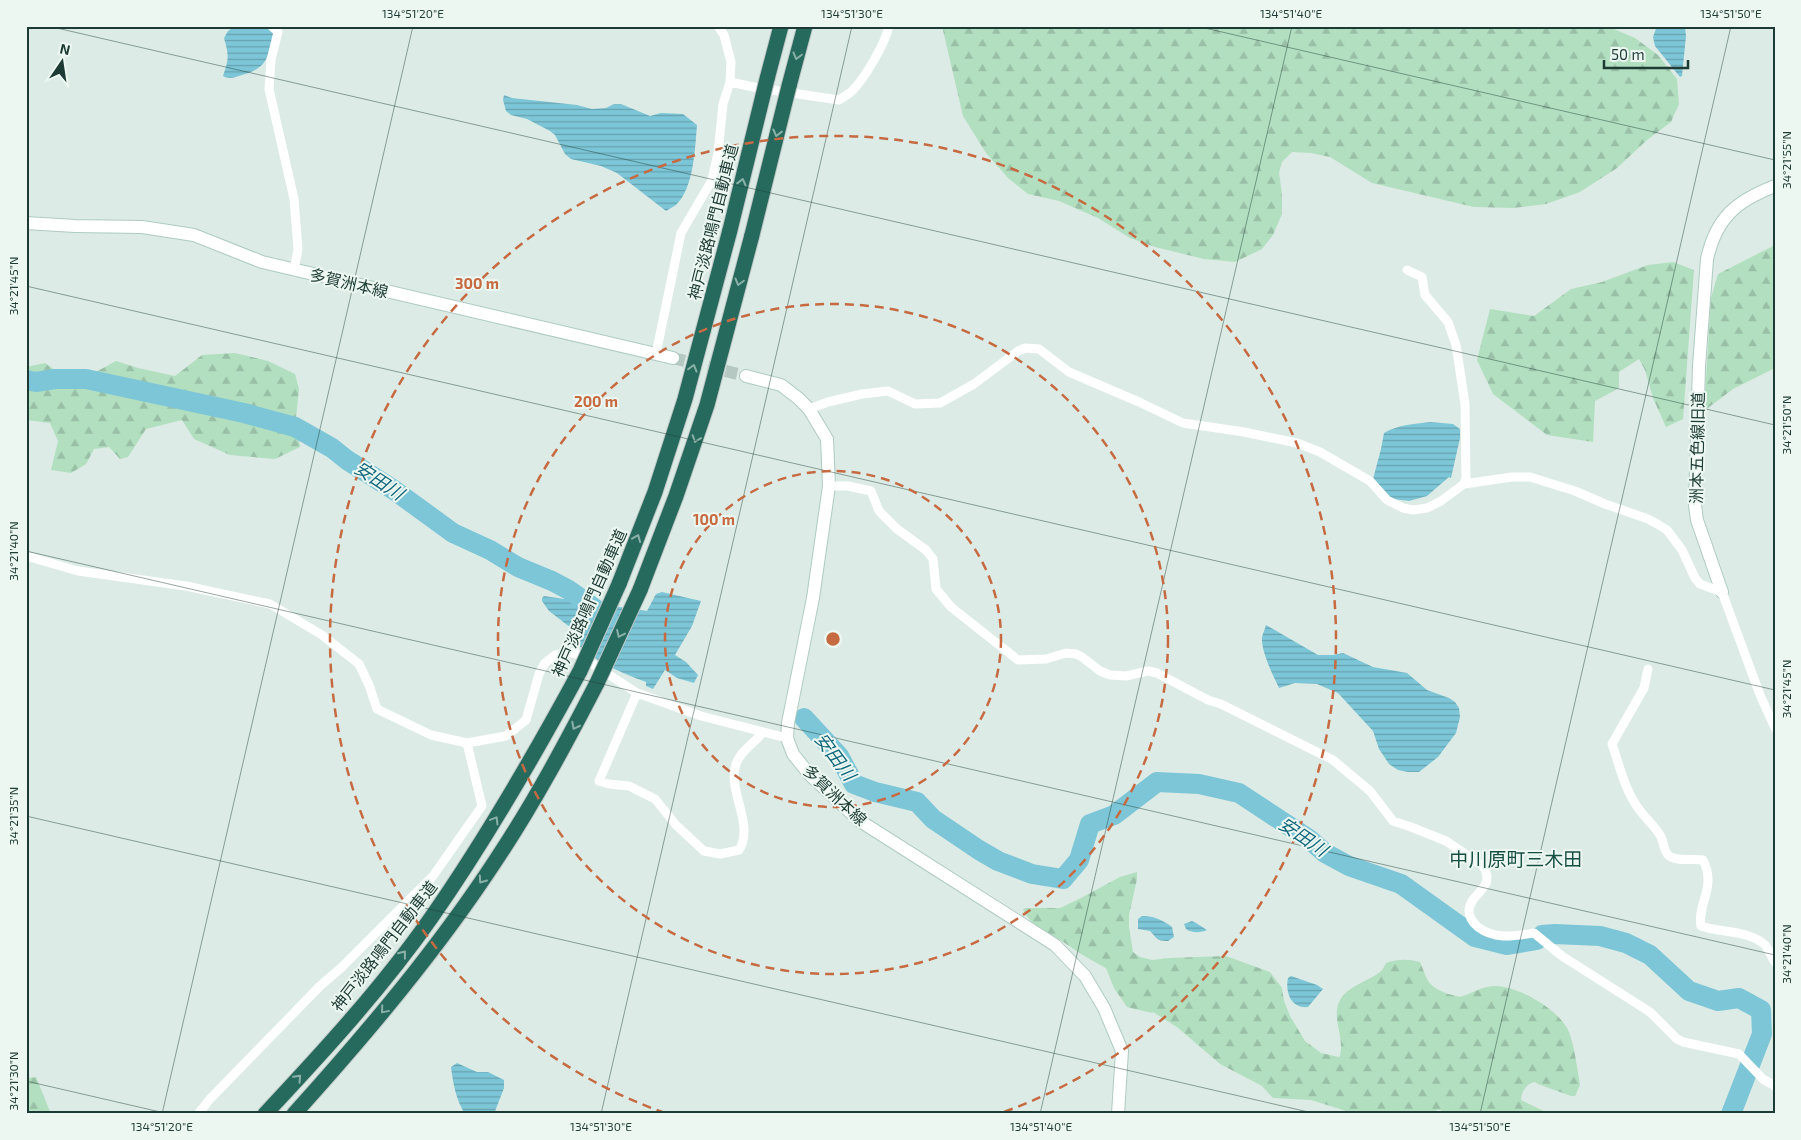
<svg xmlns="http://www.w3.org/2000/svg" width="1801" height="1140" font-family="'Exo 2','Noto Sans JP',sans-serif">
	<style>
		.forest { fill: url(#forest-firs) }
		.water { fill: url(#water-rules) }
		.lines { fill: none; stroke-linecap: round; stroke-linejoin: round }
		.river { stroke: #7dc6d7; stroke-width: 20 }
		.secondary-tunnel { stroke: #b6c8c2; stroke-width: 12; stroke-dasharray: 12 6; stroke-linecap: butt }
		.secondary-casing { stroke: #aecbc2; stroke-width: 14 }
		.highway-casing { stroke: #c0c8c6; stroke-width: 17 }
		.street { stroke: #fff; stroke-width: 9 }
		.secondary { stroke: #fff; stroke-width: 12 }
		.highway { stroke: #266a5e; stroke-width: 15 }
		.highway-bridge-casing { stroke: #c0c8c6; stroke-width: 17; stroke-linecap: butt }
		.highway-bridge { stroke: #266a5e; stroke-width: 15 }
		.oneway { stroke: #8ab0a8 }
		.ticks { fill: none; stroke: #1d3b34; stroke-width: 1; stroke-opacity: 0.45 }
		.ring { fill: none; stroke: #c66a42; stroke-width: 2.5; stroke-dasharray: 9 6 }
		.labels { text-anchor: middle; stroke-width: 4; stroke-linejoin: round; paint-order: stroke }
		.street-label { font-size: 16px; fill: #1d3b34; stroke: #edf7f2 }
		.water-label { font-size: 18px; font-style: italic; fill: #11677c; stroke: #edf7f2 }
		.quarter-label { font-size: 19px; fill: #174f43; stroke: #edf7f2 }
		.centre { fill: #c66a42; stroke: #edf7f2; stroke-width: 2.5 }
		.ring-label { font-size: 15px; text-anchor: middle; font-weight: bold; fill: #c66a42; stroke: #edf7f2; stroke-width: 4; stroke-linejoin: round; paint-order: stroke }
		.neatline { fill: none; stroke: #1d3b34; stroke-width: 2 }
		.ticks-label { font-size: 12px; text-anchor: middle; fill: #1d3b34 }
	</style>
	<defs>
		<pattern id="forest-firs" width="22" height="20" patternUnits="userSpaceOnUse" patternTransform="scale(1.25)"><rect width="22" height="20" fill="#b2dfc0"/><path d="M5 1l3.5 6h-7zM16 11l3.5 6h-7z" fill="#99c0a6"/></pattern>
		<pattern id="water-rules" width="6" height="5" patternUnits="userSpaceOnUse" patternTransform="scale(1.25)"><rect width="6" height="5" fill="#7dc6d7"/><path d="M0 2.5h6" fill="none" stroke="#66a2af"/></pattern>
	</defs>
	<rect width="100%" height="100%" fill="#dcebe5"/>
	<!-- forest -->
	<path class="forest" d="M942,26h665l28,12 23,17 19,24 2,25 -8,18 -24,18 -30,28 -37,24 -34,12 -33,4 -39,-1 -102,-24 -42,-26 -19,-4 -19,-1 -10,10 -3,11 3,21v20l-9,21 -11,14 -27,13 -31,-3 -49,-12 -25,-9 -32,-20 -39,-17 -31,-7 -20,-16 -22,-25 -23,-37z
		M1775,245v123l-42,21 -29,22 7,-113 7,-24z
		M1673,262l21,8 -11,149 -17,8 -13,-29 -8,-28 -6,-11 -20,13v16l-24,13 -2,41 -46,-7 -54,-41 -16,-34 13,-51 44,7 37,-27 31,-7 46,-17z
		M235,353l33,8 27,13 4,15 -3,29 4,29 -25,12 -45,-4 -36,-16 -12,-19 -36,9 -18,28 -8,2 -11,-12 -15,2 -8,15 -15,9 -20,-3 7,-29 -8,-18 -24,-3v-53l19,-4 14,10 33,1 24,-13 22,7 37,8 27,-21z
		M1137,872v7l-8,36v12l4,25 7,5 12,3 18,-2 56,-2 44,16 12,16 2,13 6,15 15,25 16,12 18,4 1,-1c4,-17 -5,-32 -3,-47 4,-22 27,-25 43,-37 3,-2 4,-6 6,-9 13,-4 21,-4 34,-1 8,19 7,24 28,32 6,1 10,4 15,2 12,-4 20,-10 33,-10 24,1 64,24 73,46 6,16 8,36 11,53l-5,11h-4l-33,-12 -3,-2c-8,1 -14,10 -14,18l29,14h-108l-1,-4h-4l-5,4h-76l-45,-14 -38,-2 -11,-12 -42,-22 -43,-37 -24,-15 -1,1 -25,-6 -13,-19 -8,-20c-16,-8 -30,-17 -44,-27 -14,-9 -33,-16 -39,-32l5,-1h32l21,-10 39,-21z
		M36,1077l15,37h-25v-36z"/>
	<!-- water -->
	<path class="water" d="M235,26h29l10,8c-6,24 -7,34 -32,41 -7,2 -12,5 -19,1 6,-17 6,-21 1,-38l4,-7z
		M1657,26l28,1 1,9 -4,40 -2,1 -25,-31 -2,-9z
		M504,95l8,3 65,7 15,4 14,-1 8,-4h7l29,12 11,-3 22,1 14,11c-2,23 -3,63 -21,80 -3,2 -7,4 -10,6l-49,-38 -16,-7 -30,-7 -6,-5 -10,-19 -5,-4 -23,-12 -16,-4 -5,-4 -3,-11z
		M1430,422l23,2 7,5v9l-9,40 -2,-1 -22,19 -18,5 -17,-2 -19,-20 8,-30 3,-16c13,-8 30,-9 46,-11z
		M662,592l39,9 -9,25 -17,29 11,7 12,13 -4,8 -17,-5 -12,-8 -12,19 -7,-3v-4c-27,-10 -55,-22 -75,-44l4,-7 -26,-20 -7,-10v-3l2,-2 103,15 9,-17z
		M1266,625l52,30h15l10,-2 30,14 34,6 20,17 22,8 6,4 4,6 1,9 -4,16 -18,24 -19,15h-11l-10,-2 -9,-6 -10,-15 -6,-18 -35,-38 -21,-9 -22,-1 -16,5c-6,-13 -18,-36 -17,-51 1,-4 3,-8 4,-12z
		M1142,916c10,-1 23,5 30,11l2,10 -6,4c-12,0 -11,-3 -18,-10l-12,-2v-10z
		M1192,921l4,2 11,7c-6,3 -16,3 -21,-1l-2,-5z
		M1291,976l26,9 6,4 -15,18c-17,2 -23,-15 -20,-29z
		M457,1063l20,9h11l16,8v8l-10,26h-29c-9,-14 -12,-31 -14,-47z"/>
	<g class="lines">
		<!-- river -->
		<path class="river" d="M26,380l10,2 19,-3h31l158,34 51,14 37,21 15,12 47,30 59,43 37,17 28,17 34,14 17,9 39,28
			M804,718l35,38 15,28 21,8 42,10 16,17 46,31 19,11 34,13 31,5 16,-19 11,-36 24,-9 43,-33 42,2 40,9 70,46 16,14 24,13 52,18 74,53 32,8 30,-5 5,-5 13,-1 45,2 26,7 24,12 39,36 29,10 21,-3 22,12 1,24 -31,80"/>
		<!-- secondary-tunnel -->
		<path class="secondary-tunnel" d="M673,358l73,18"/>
		<!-- secondary casing -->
		<g class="secondary-casing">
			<path id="secondary" d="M26,223l49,3 67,1 52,8 68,27 411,96
				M746,376l35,9 17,13 11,11 18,30 2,47 -16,112 -25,125 -1,15 6,16 16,20 51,47 195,124 30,31 19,32 18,43 -4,63
				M1722,592l-25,-72 -2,-15 4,-139 8,-107c9,-41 29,-58 68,-73"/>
		</g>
		<!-- highway casing -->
		<g class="highway-casing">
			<path id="highway" d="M767,79l14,-53
				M789,86l16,-60
				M619,584l36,-92 30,-93 45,-169
				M640,590l36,-94 31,-91 45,-170
				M265,1114c58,-62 117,-126 166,-196 55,-79 103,-162 149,-247
				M294,1114c73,-81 143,-164 202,-254 38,-57 70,-117 101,-177"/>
		</g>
		<!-- street -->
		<path class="street" d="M272,26l6,6 -7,28 -2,29 25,110 4,50 -4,21
			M730,82l28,6 81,12c4,-3 9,-5 13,-9 13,-13 33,-47 37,-65
			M1407,270l15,7 3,18 23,27 8,23 9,59 1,74 -2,6
			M656,354l25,-121 31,-53 6,-27 5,-49 7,-22 1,-20 -7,-27 -6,-9
			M809,409l19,-7 34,-8 26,-3 27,13 25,-1 34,-19 44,-33 7,-3 14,1 30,23 70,30 44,21 61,9 53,11 23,9 50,29 17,19 16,8 10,2 14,-2 14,-7 23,-17 48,-7h18l45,14 30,13 43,15 11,6 8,5 15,20 13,28 5,6 22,8 38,103 15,33
			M829,486h19l23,5 8,20 18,18 29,21 7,9 3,30 15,18 67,53 28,-1 20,-6 10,1 6,3 18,14 10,4 16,1 22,-5 9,2 51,27 13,4 112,56 37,31 23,30 18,6 35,14 37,25c14,23 -13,26 -14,44 0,7 4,13 9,17 17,13 36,9 56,6l28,23 88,56 27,27 6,3 56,12 24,25 12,7
			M26,556l52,15 108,15 84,18 52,31 37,29 10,21 8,24 54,26 36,8 39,-7 20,-16 13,-46 6,-11 10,-8 12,-3 10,2 60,39 64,23 86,22
			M1648,669l-4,19 -32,56c7,20 12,43 24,61 7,11 17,19 24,30 4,6 3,16 9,21 9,6 24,2 34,4 14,27 -6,43 -2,66 20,7 48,4 64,19 4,4 6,12 10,17
			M637,693l-38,88 10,3 20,2 26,13 21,26 28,26 16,3 19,-4c16,-25 -12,-59 -3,-86 4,-13 19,-21 27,-32
			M198,1114l12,-15 110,-113 22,-19 91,-91 49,-70 -15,-63"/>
		<!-- secondary -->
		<use href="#secondary" class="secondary"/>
		<!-- highway -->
		<use href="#highway" class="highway"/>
		<!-- highway-bridge casing -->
		<g class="highway-bridge-casing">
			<path id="highway-bridge" d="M730,230l37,-151
				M752,235l37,-149
				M580,671l39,-87
				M597,683l43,-93"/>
		</g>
		<!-- highway-bridge -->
		<use href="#highway-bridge" class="highway-bridge"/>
	</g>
	<!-- one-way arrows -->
	<defs><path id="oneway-chevron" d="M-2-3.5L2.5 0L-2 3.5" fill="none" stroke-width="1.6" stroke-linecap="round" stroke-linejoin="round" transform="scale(1.25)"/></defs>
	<g class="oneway">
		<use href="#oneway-chevron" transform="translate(797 56) rotate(105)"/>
		<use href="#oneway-chevron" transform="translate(777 133) rotate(104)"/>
		<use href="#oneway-chevron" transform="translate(742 182) rotate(-76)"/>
		<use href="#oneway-chevron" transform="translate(739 282) rotate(105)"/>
		<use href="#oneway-chevron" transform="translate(693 368) rotate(-75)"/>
		<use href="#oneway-chevron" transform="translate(696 439) rotate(109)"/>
		<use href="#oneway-chevron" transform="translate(637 538) rotate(-68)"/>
		<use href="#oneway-chevron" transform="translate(620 634) rotate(115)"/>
		<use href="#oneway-chevron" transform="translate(575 726) rotate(117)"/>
		<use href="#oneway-chevron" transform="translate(495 820) rotate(-59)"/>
		<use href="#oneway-chevron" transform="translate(482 880) rotate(125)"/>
		<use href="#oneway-chevron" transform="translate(403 954) rotate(-52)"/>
		<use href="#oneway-chevron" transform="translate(384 1010) rotate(130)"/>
		<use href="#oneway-chevron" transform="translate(298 1078) rotate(-47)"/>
	</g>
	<!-- ticks -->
	<path class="ticks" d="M48,26l1727,399M1196,26l579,134M26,286l1749,404M26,551l1749,404M26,816l1291,298M26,1081l143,33M162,1114l251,-1088M601,1114l251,-1088M1040,1114l252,-1088M1480,1114l251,-1088"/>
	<!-- distance rings -->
	<g class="ring">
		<circle cx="833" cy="639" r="168"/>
		<circle cx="833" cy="639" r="335"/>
		<path d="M665 1113A503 503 0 1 1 1001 1113"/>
	</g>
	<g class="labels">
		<!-- street labels -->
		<g class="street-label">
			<text transform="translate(713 222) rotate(-76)" y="6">神戸淡路鳴門自動車道</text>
			<text transform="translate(349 283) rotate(13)" y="6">多賀洲本線</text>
			<text transform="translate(1697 448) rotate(-89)" y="6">洲本五色線旧道</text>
			<text transform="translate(589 603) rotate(-66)" y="6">神戸淡路鳴門自動車道</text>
			<text transform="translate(835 795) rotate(43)" y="6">多賀洲本線</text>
			<text transform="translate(384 946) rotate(-52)" y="6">神戸淡路鳴門自動車道</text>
		</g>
		<!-- water labels -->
		<g class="water-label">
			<text transform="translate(379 481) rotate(33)" y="6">安田川</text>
			<text transform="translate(835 757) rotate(53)" y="6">安田川</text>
			<text transform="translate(1303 837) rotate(34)" y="6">安田川</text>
		</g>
		<!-- quarter labels -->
		<g class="quarter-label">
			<text x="1516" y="866">中川原町三木田</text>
		</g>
	</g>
	<circle cx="833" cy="639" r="8" class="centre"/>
	<g class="ring-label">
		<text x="477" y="289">300 m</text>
		<text x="596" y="407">200 m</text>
		<text x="714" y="525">100 m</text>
	</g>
	<!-- border -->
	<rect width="1801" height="1140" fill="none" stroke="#edf7f2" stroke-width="55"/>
	<!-- north arrow -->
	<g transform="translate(62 62) rotate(13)" stroke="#edf7f2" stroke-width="4" paint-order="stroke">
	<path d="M0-4L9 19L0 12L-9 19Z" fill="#1d3b34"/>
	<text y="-8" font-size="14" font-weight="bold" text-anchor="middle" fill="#1d3b34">N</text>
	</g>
	<!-- scale -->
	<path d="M1604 60v8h84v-8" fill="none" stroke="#1d3b34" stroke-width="2.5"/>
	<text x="1611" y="60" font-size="15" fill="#1d3b34" stroke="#edf7f2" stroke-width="4" paint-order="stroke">50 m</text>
	<rect x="28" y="28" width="1746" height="1084" class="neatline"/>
	<g class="ticks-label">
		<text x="413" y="18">134°51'20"E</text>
		<text x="852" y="18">134°51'30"E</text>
		<text x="1291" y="18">134°51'40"E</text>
		<text x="1731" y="18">134°51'50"E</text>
		<text transform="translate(1787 160) rotate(-90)" y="4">34°21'55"N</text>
		<text transform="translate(14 286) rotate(-90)" y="4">34°21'45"N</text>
		<text transform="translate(1787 425) rotate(-90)" y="4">34°21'50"N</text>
		<text transform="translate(14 551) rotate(-90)" y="4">34°21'40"N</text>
		<text transform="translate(1787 689) rotate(-90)" y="4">34°21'45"N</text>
		<text transform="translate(14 816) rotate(-90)" y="4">34°21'35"N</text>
		<text transform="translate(1787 954) rotate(-90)" y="4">34°21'40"N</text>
		<text transform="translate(14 1081) rotate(-90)" y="4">34°21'30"N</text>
		<text x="162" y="1131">134°51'20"E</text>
		<text x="601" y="1131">134°51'30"E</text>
		<text x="1041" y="1131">134°51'40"E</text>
		<text x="1480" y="1131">134°51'50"E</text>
	</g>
</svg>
